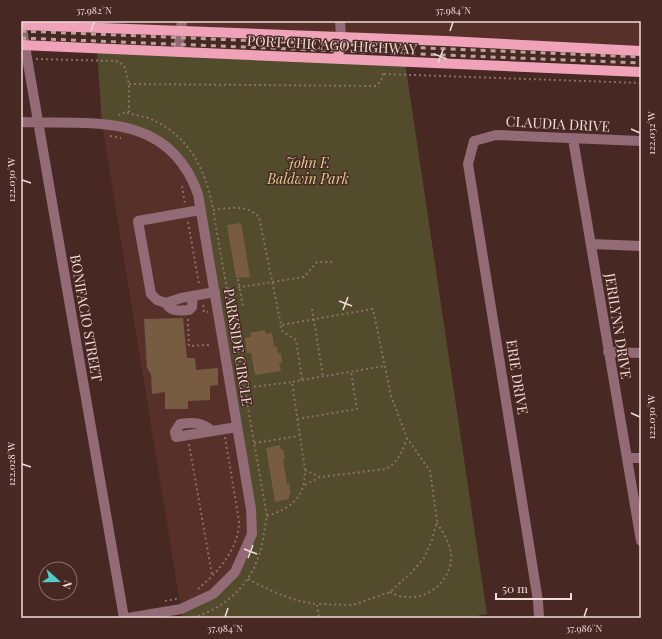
<svg xmlns="http://www.w3.org/2000/svg" width="662" height="639" font-family="'Playfair Display',serif">
	<style>
		.built { fill: #573129 }
		.green { fill: #534c2c }
		.building { fill: #775c41 }
		.lines { fill: none; stroke-linecap: round; stroke-linejoin: round }
		.path { stroke: #8a6e68; stroke-width: 2; stroke-dasharray: 2 3; stroke-linecap: butt }
		.minor { stroke: #926b76; stroke-width: 10 }
		.major { stroke: #f0a2b9; stroke-width: 10 }
		.rail { stroke: #bca39e; stroke-width: 3; stroke-dasharray: 5 5; stroke-linecap: butt }
		.ticks { fill: none; stroke: #f2ddd8; stroke-width: 1.5 }
		.labels { text-anchor: middle; stroke-width: 3; stroke-linejoin: round; paint-order: stroke }
		.street-label { font-size: 14px; fill: #f2ddd8; stroke: #482822 }
		.park-label { font-size: 14px; font-style: italic; fill: #ded090; stroke: #482822 }
		.neatline { fill: none; stroke: #f2ddd8; stroke-width: 1.5 }
		.ticks-label { font-size: 10px; text-anchor: middle; fill: #f2ddd8 }
	</style>
	<rect width="100%" height="100%" fill="#482822"/>
	<!-- built -->
	<path class="built" d="M21,21h620v30z
		M102,124l53,14 36,39 61,357 -17,38 -22,22 -32,15z"/>
	<!-- green -->
	<path class="green" d="M97,48l308,14 82,552 -21,4h-283l-2,-9 32,-15 22,-22 17,-38 -61,-357 -36,-39 -53,-14z"/>
	<!-- building -->
	<path class="building" d="M241,223l9,54 -14,1 -9,-53z
		M183,318l4,40h8l1,12 22,-2v17l-8,1v14l-22,1v8h-23v-17l-13,2 -1,-20 -4,-6 -3,-49z
		M265,330l1,4 6,-1 2,14h3l1,7 3,-1 1,10h-3l2,8 -26,4 -4,-22h-4l-2,-15 6,-1 -1,-4z
		M280,445l1,4h2l2,10h-2l4,25 2,-1 2,11 -2,1v4l-14,3 -9,-54z"/>
	<g class="lines">
		<!-- path -->
		<path class="path" d="M36,59l80,2 8,4 5,19v27l-13,5
			M384,74l257,9
			M129,84l247,2 5,-5 3,-11
			M127,113c10,2 21,4 30,9 34,17 50,52 56,88 16,-2 34,-6 46,7l22,108 92,-16 18,87 16,42 23,33 7,50 -5,19 -8,18 -12,14 -22,20 -37,13 -36,-1 2,14
			M110,136l11,2
			M182,186l3,18
			M188,222l11,62
			M238,279l5,28
			M228,289l76,-12 13,-15h15
			M203,305l1,7h4
			M312,309l11,67
			M188,319l1,27 20,-1
			M302,380l82,-14
			M244,388l48,-6
			M297,419l60,-10 -6,-37
			M254,443l45,-7
			M189,444l23,131
			M305,470l15,7
			M305,485l15,-8 66,-8c12,-7 17,-18 21,-31
			M267,516c25,-8 38,-19 38,-46l-13,-88 10,-2 -6,-40 -14,-9 -1,-6
			M248,579c23,12 43,22 69,25
			M198,589c20,-17 41,-40 41,-68l-14,-84
			M390,592c4,2 10,5 15,5 24,3 48,-18 46,-43 -1,-11 -8,-22 -14,-31
			M165,601l15,-3
			M188,618c31,-5 60,-30 70,-60 5,-13 6,-28 9,-42l-54,-306"/>
		<!-- minor -->
		<path class="minor" d="M340,21l1,16
			M21,23l103,595
			M178,52l4,-31
			M21,122c72,3 147,-12 177,72l53,315 1,25 -17,38 -22,22 -32,15 -53,9
			M573,139l68,402
			M200,210l-62,11 13,73 6,6 9,3 15,-5 34,-6
			M591,244l50,2
			M166,303c5,9 13,8 23,7l3,-3 1,-11
			M608,352l33,1
			M212,431c-10,-9 -19,-9 -32,-7l-5,8 1,5 61,-10
			M627,458h14
			M539,618l-1,-17 -70,-437 6,-23 22,-6 145,6"/>
		<!-- major -->
		<path class="major" d="M21,25l425,16 195,10
			M21,45l620,27
			M338,58l3,-21"/>
		<!-- rail -->
		<path class="rail" d="M21,31l620,26
			M21,38l620,25"/>
	</g>
	<!-- ticks -->
	<path class="ticks" d="M91,31l3,-9M450,31l3,-9M434,54l13,5M438,63l5,-13M631,129l9,4M22,180l9,3M339,301l13,5M343,310l5,-13M631,413l9,4M22,464l9,3M244,549l13,5M248,558l5,-13M225,617l3,-9M584,617l3,-9"/>
	<g class="labels">
		<!-- street labels -->
		<g class="street-label">
			<text transform="translate(332 45) rotate(3)" y="5">PORT CHICAGO HIGHWAY</text>
			<text transform="translate(558 124) rotate(3)" y="5">CLAUDIA DRIVE</text>
			<text transform="translate(86 318) rotate(80)" y="5">BONIFACIO STREET</text>
			<text transform="translate(618 326) rotate(81)" y="5">JERILYNN DRIVE</text>
			<text transform="translate(238 347) rotate(81)" y="5">PARKSIDE CIRCLE</text>
			<text transform="translate(517 377) rotate(81)" y="5">ERIE DRIVE</text>
		</g>
		<!-- park labels -->
		<g class="park-label">
			<text x="308" y="168">John F.<tspan x="308" dy="16">Baldwin Park</tspan></text>
		</g>
	</g>
	<!-- border -->
	<rect width="662" height="639" fill="none" stroke="#482822" stroke-width="44"/>
	<!-- north arrow -->
	<g transform="translate(58 581) rotate(111)"><circle r="19" fill="#482822" stroke="#8c706b"/>
	<path d="M0-3L7 15L0 10L-7 15Z" fill="#52cdcc"/>
	<text y="-6" font-size="11" font-weight="bold" text-anchor="middle" fill="#f2ddd8">N</text>
	</g>
	<!-- scale -->
	<path d="M496 593v6h75v-6" fill="none" stroke="#f2ddd8" stroke-width="2"/>
	<text x="502" y="593" font-size="12" fill="#f2ddd8" stroke="#482822" stroke-width="3" paint-order="stroke">50 m</text>
	<rect x="22" y="22" width="618" height="595" class="neatline"/>
	<g class="ticks-label">
		<text x="94" y="14">37.982°N</text>
		<text x="453" y="14">37.984°N</text>
		<text transform="translate(651 133) rotate(-90)" y="4">122.032°W</text>
		<text transform="translate(11 180) rotate(-90)" y="4">122.030°W</text>
		<text transform="translate(651 417) rotate(-90)" y="4">122.030°W</text>
		<text transform="translate(11 464) rotate(-90)" y="4">122.028°W</text>
		<text x="225" y="632">37.984°N</text>
		<text x="584" y="632">37.986°N</text>
	</g>
</svg>
